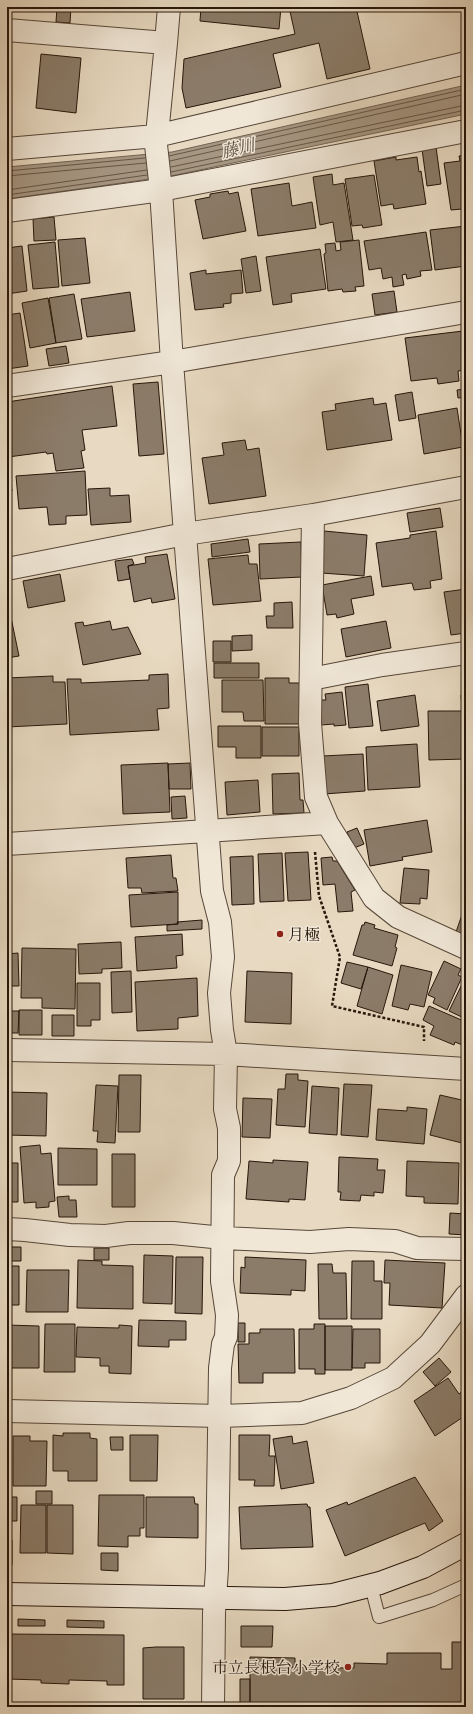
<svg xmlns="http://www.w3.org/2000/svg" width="473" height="1714" font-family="'Old Standard TT','Noto Serif JP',serif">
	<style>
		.water { fill: #a69783; stroke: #736353 }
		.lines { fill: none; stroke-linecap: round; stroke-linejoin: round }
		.shore { stroke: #665646; stroke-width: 1 }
		.building { fill: #8b7c6a; stroke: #27160a }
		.lane-casing { stroke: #574738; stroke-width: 14 }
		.street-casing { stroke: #574738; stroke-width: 24 }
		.secondary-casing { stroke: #27160a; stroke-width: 24 }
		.path { stroke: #27160a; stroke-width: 2.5; stroke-dasharray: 3 2; stroke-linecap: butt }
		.lane { stroke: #f0e7d7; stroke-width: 12 }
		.street { stroke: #f0e7d7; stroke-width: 22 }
		.secondary { stroke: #f0e7d7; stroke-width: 22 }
		.poi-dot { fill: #8f2418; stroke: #f0e7d7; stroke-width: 1.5 }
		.labels { text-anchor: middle; stroke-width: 3; stroke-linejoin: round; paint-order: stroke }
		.poi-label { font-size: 16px; fill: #27160a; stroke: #f0e7d7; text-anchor: start }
		.water-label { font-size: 17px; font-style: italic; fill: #5a4a3a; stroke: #f0e7d7 }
	</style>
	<rect width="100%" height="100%" fill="#e8dac2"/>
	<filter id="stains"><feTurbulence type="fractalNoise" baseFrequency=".005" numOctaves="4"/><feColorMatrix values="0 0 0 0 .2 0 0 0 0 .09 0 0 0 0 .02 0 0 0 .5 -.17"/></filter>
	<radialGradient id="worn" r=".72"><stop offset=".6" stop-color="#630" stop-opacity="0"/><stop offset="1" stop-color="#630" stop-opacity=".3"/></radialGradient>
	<!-- water -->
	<path class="water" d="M466,85v29l-295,62 -164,23v-32l165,-15z"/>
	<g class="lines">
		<!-- shore -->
		<path class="shore" d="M169,156l297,-67
			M170,161l296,-67
			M171,167l295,-62
			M7,171l138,-13
			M171,172l295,-62
			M7,176l139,-13
			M7,190l140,-20
			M7,195l140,-20"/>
	</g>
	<!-- building -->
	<path class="building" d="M57,7h14l-1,16 -14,-1z
		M201,7h80l-2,22 -79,-8z
		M289,7h67l14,62 -43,10 -8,-36 -46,11 8,33 -95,21 -4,-20 2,-29 111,-25z
		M41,54l40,4 -5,55 -40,-5z
		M436,147l5,37 -14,2 -5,-37z
		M466,155v60h-3l-1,-6 -11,1 -7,-47 16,-2 -1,-5z
		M396,157v3l21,-3 2,15 2,-1 5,33 -32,5 -1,-5 -12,2 -7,-45z
		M332,174l1,11 11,-2 9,57 -17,2 -3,-20 -13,3 -7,-48z
		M374,175l8,50 -19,3 -1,-3 -10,1 -7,-47z
		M289,183l3,23 20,-4 4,26 -58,8 -7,-47z
		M228,191l1,3 9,-2 8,39 -43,8 -8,-39 15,-3v-3z
		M54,217l2,23 -22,1 -1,-22z
		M466,226v40l-31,4 -5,-40z
		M426,232l6,38 -12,1 1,5 -14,3 -1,-5 -4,1 2,10 -11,2 -1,-10 -9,2 -2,-11 -12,2 -5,-29z
		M85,238l5,45 -28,3 -4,-46z
		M359,240l5,46 -9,1 1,4 -13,1 -1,-3 -14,2 -4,-37 2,-1 -1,-9 10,-1 1,8 5,-1 -1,-8z
		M55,242l4,45 -26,2 -5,-44z
		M22,246l5,45 -20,3v-46z
		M320,249l6,40 -35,5 1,8 -19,3 -7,-48z
		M256,256l5,35 -15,2 -5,-34z
		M206,270v4l35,-4 2,23 -12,1v9l-8,1 1,3 -29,3 -5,-37z
		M394,291l3,21 -22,3 -3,-21z
		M130,292l5,39 -48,6 -6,-38z
		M74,294l8,45 -26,4 -7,-45z
		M48,298l8,45 -26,5 -8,-45z
		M20,313l8,53 -21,3v-54z
		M463,331l3,22v17l-8,1 1,10 -21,3 -1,-6 -26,3 -6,-43z
		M66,346l3,17 -20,3 -3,-17z
		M158,382l6,72 -25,2 -6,-72z
		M112,386l5,40 -35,4 3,20 -4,1 3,17 -28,3 -3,-18 -6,1 -1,-2 -38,5 -1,-55z
		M466,389v8l-8,1 -1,-8z
		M412,392l4,26 -17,3 -4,-26z
		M373,398l1,7 12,-2 6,37 -65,10 -5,-38 14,-2 -1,-6z
		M457,408l6,39 -39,7 -6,-39z
		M245,440l2,10 12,-2 7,48 -57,8 -7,-46 22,-3 -2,-12z
		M7,459l5,32 -5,1z
		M85,471l2,44 -21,1v8l-17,1 -2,-18 -28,2 -3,-33z
		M110,488v8l19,-1 2,27 -40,3 -3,-36z
		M440,508l3,19 -33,5 -3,-19z
		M324,531l43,4 -3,41 -43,-3z
		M436,531l6,48 -12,2 1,7 -17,2 -2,-7 -30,4 -6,-44 34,-5v-3z
		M248,539l2,13 -38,5 -1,-13z
		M301,542l1,35 -42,2 -1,-35z
		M167,554l8,45 -23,4 -1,-5 -17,4 -6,-36 18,-3 -1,-6z
		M248,555l1,9h8l4,37 -48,4 -5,-46z
		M132,559l2,5 -6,2 2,13 -12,2 -3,-20z
		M60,574l5,27 -37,7 -5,-27z
		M371,576l3,19 -23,4 3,15 -17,4 -1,-4 -9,1 -5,-30z
		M466,589v44l-15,2 -7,-43z
		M292,602l1,26h-26l-1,-12h8v-13z
		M7,603h1l11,53 -12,2z
		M110,621l2,9 16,-3 13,27 -58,11 -8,-42 8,-1 1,4z
		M386,621l5,27 -45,9 -5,-28z
		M252,635v15l-20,1v-15z
		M213,641h18v21h-18z
		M214,663h45v15h-45z
		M168,674l1,34 -12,1 2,21 -89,5 -3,-56h14v4l68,-3v-5z
		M53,676v6h12l2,42 -60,3v-49z
		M265,678h24v5h12v41h-36z
		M222,680h41l1,41h-20l-1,-9h-21z
		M368,684l5,42 -24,2 -4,-41z
		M342,692l4,33 -12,1v-2l-13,1 -1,-25h6l-1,-6z
		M466,694v27h-3l-2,-26z
		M415,695l4,31 -38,5 -4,-30z
		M428,711h34l1,10h3v38l-37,1z
		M218,726h43v32h-25v-11h-18z
		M262,727h37v29h-37z
		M417,744l3,43 -52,3 -2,-43z
		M363,754l2,37 -41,3 -2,-38z
		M168,763l2,49 -47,2 -2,-49z
		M190,763l1,26h-22l-1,-25z
		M299,773l1,27h3l1,13 -31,1 -1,-40z
		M258,780l2,32 -33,3 -2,-33z
		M185,796l2,22 -15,1 -1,-22z
		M427,820l5,32 -30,5 1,3 -33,6 -6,-36z
		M357,828l7,16 -10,4 -7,-16z
		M308,852l3,48 -23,1 -3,-48z
		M282,853l2,48 -24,1 -2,-48z
		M171,855l2,23h3l2,13 -36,2 -1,-5h-13l-2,-30z
		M253,856l1,48 -22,1 -2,-48z
		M332,857l1,4h4l18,29 -4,2 2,19 -15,1 -3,-28 -12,1 -2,-27z
		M404,868l25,2 -2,29 -7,-1v6l-20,-1z
		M178,892v32l-47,3 -2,-32z
		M465,906h1v29l-10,-3z
		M202,920v9l-35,2v-6l11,-1 -1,-2z
		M365,922l10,3 -1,3 24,7 -3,12 2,1 -5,18 -39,-11 9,-30h2z
		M182,934l1,21 -7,1 1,12 -40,3 -2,-34z
		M121,942l1,26 -20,1v4l-23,1 -1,-30z
		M22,948l54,1 -1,60 -33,-1v-10h-21z
		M18,953l1,33h-12v-32z
		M444,961l17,8 -3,6 4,2 -15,33 -14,-7 2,-5 -7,-3z
		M347,962l21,5 -7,22 -20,-6z
		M401,965l31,7 -8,35 -14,-3 -2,6 -16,-4z
		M368,967l25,8 -11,39 -25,-8z
		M131,971l1,41 -20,1 -1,-41z
		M247,971l45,2 -1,51 -46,-2z
		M466,976v43l-17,-8z
		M197,978l1,38 -20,2v11l-41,2 -2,-49z
		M77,983h23v37h-9v6h-14z
		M429,1006l37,16 -1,24 -10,-4 -1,3 -24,-10 4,-9 -11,-6z
		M19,1010h23v25h-23z
		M7,1011h12l-1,22h-11z
		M52,1015h22v21h-22z
		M286,1074h12v6l10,1 -3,46 -29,-2 2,-36h7z
		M119,1075h22l-1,57h-22z
		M344,1084l28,1 -4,52 -27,-2z
		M96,1085l22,1 -3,57 -18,-1 1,-11h-5z
		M312,1086l27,2 -2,47 -28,-2z
		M7,1092l40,1 -1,43 -39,-1z
		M440,1095l26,6v43l-36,-9z
		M243,1098l29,1 -2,39 -28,-1z
		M407,1107l20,2 -3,35 -48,-4 2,-31 29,2z
		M40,1145l1,9 10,-1 4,48 -6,1v5l-13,1v-6l-12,1 -4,-56z
		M7,1148h3v15h8v39h-9v5h-2z
		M58,1148l39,1v36h-39z
		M112,1154h23v53h-23z
		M339,1157l39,2 -1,11h8l-2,23 -9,-1v4l-13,-1 -1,6 -20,-1 1,-8h-3z
		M273,1160l35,2 -3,38 -16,-1v3l-43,-3 3,-38 24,2z
		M407,1161l52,2 -1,41 -34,-1v-6l-18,-1z
		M69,1196v4h7l1,17h-18l-2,-20z
		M450,1213l16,1v21l-17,-1z
		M8,1247h13v14h-14z
		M94,1248h15v12h-15z
		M144,1255l29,1 -1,48 -29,-1z
		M176,1257h27l-1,57 -27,-1z
		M245,1257l61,3 -1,31 -14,-1v5l-51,-2 1,-26 4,1z
		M78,1260l24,1v4l31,1v43l-56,-1z
		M385,1260l60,3 -3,45 -53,-3 1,-22h-6z
		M352,1261h22v20h8v38h-31z
		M318,1264h14l1,9h13l1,46h-28z
		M7,1266h12v39h-12z
		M27,1270h42l-1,42h-42z
		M139,1320l47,1v19h-17v7l-31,-1z
		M238,1323h7v19h-7z
		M45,1324h30v48h-31z
		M314,1324h11v50h-10v-5h-16v-40h15z
		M7,1325l32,1v42h-32z
		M119,1325l13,1 -1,48 -22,-1v-7h-9v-8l-24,-1 1,-30 42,1z
		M325,1326h27v44h-27z
		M260,1329h34l1,44h-32v10h-24l-1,-39h11v-11h11z
		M353,1329h27v34h-15v5h-13z
		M439,1358l12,14 -16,14 -12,-14z
		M448,1378l11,16 4,-3 3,5v19l-31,21 -21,-35z
		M63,1433h27v5l7,1v42h-29v-10h-15v-36l10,1z
		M130,1435h28l-1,46h-27z
		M239,1435h31l-1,21h6l-1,30h-20l1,-6h-16z
		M13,1436h17v5h17l-1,45h-33z
		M292,1436l1,8 14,-3 7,42 -33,6 -8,-50z
		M110,1437h13v13h-12z
		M7,1454h3l1,33h-4z
		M415,1477l28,44 -14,10 -4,-8 -80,33 -19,-46 21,-8 1,3z
		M36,1491h16v13h-16z
		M99,1495h45v33h-4v8h-12v11l-30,-1z
		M7,1497h10v24h-10z
		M146,1497h48l1,7h3v34l-52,-1z
		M307,1504l1,3h2l3,40 -72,2 -2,-42z
		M21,1505h25v48h-26z
		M47,1505h26v49l-26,-1z
		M7,1540h5v25h-5z
		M101,1553h17v18l-17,-1z
		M18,1619l27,1v6h-27z
		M67,1620l37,1v7l-37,-1z
		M241,1626h32l-1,21h-31z
		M7,1634l117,1v50h-17v-4l-38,-1v4l-28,-1v-3l-34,-1z
		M452,1642h14v65h-216v-40l104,1v-5l33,1v-11h54v16h11z
		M156,1647h28v52h-41v-51z
		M250,1657l45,1v9h-45z
		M240,1679h10v27h-10z"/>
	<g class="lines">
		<!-- lane casing -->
		<g class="lane-casing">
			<path id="lane" d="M371,1586l8,31 54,-17 33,-15"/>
		</g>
		<!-- street casing -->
		<g class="street-casing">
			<path id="street" d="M7,30l159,13 3,-36
				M166,43l-10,102 5,45 11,172 40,529 8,31 3,35 -4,36 3,37 4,24 -1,55 4,19v33l-6,14 -1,106 5,34 -1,22 -3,7 -3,24 -3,201 -3,44 -1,94
				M7,149l149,-13 310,-73
				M7,211l154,-21 305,-59
				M7,386l165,-24 294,-50
				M313,515l-3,208 6,74 11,26
				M7,569l178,-35 128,-19 153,-28
				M311,679l71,-14 84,-12
				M7,844l320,-21 47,75 24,19 68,31
				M7,1050l219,4 240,15
				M7,1229l18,1 45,5 36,1 23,-3h44l50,5 87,4 39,-3 46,2 22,7 49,1
				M7,1411l213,5 82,-3 49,-15 42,-20 37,-34 36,-48"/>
		</g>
		<!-- secondary casing -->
		<g class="secondary-casing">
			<path id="secondary" d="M7,1594l278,5 48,-4 47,-12 43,-16 43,-23"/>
		</g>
		<!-- path -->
		<path class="path" d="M315,852l4,44 21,61 -8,49 92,21v14"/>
		<!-- lane -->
		<use href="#lane" class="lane"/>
		<!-- street -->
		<use href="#street" class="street"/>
		<!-- secondary -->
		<use href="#secondary" class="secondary"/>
	</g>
	<!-- markers -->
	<g class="poi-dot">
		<circle cx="280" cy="934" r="4"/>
		<circle cx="348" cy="1667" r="4"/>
	</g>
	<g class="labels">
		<!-- poi labels -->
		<g class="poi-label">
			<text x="288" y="940">月極</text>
			<text x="340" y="1673" text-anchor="end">市立長根台小学校</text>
		</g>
		<!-- water labels -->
		<g class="water-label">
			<text transform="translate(238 148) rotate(-13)" y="6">藤川</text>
		</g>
	</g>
	<!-- margin -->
	<rect width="473" height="1714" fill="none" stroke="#e8dac2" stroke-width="24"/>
	<rect x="8" y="8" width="457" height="1698" fill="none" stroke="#27160a" stroke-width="2"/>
	<rect x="12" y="12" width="449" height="1690" fill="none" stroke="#27160a"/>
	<rect width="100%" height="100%" filter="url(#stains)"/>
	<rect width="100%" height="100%" fill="url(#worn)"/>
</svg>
